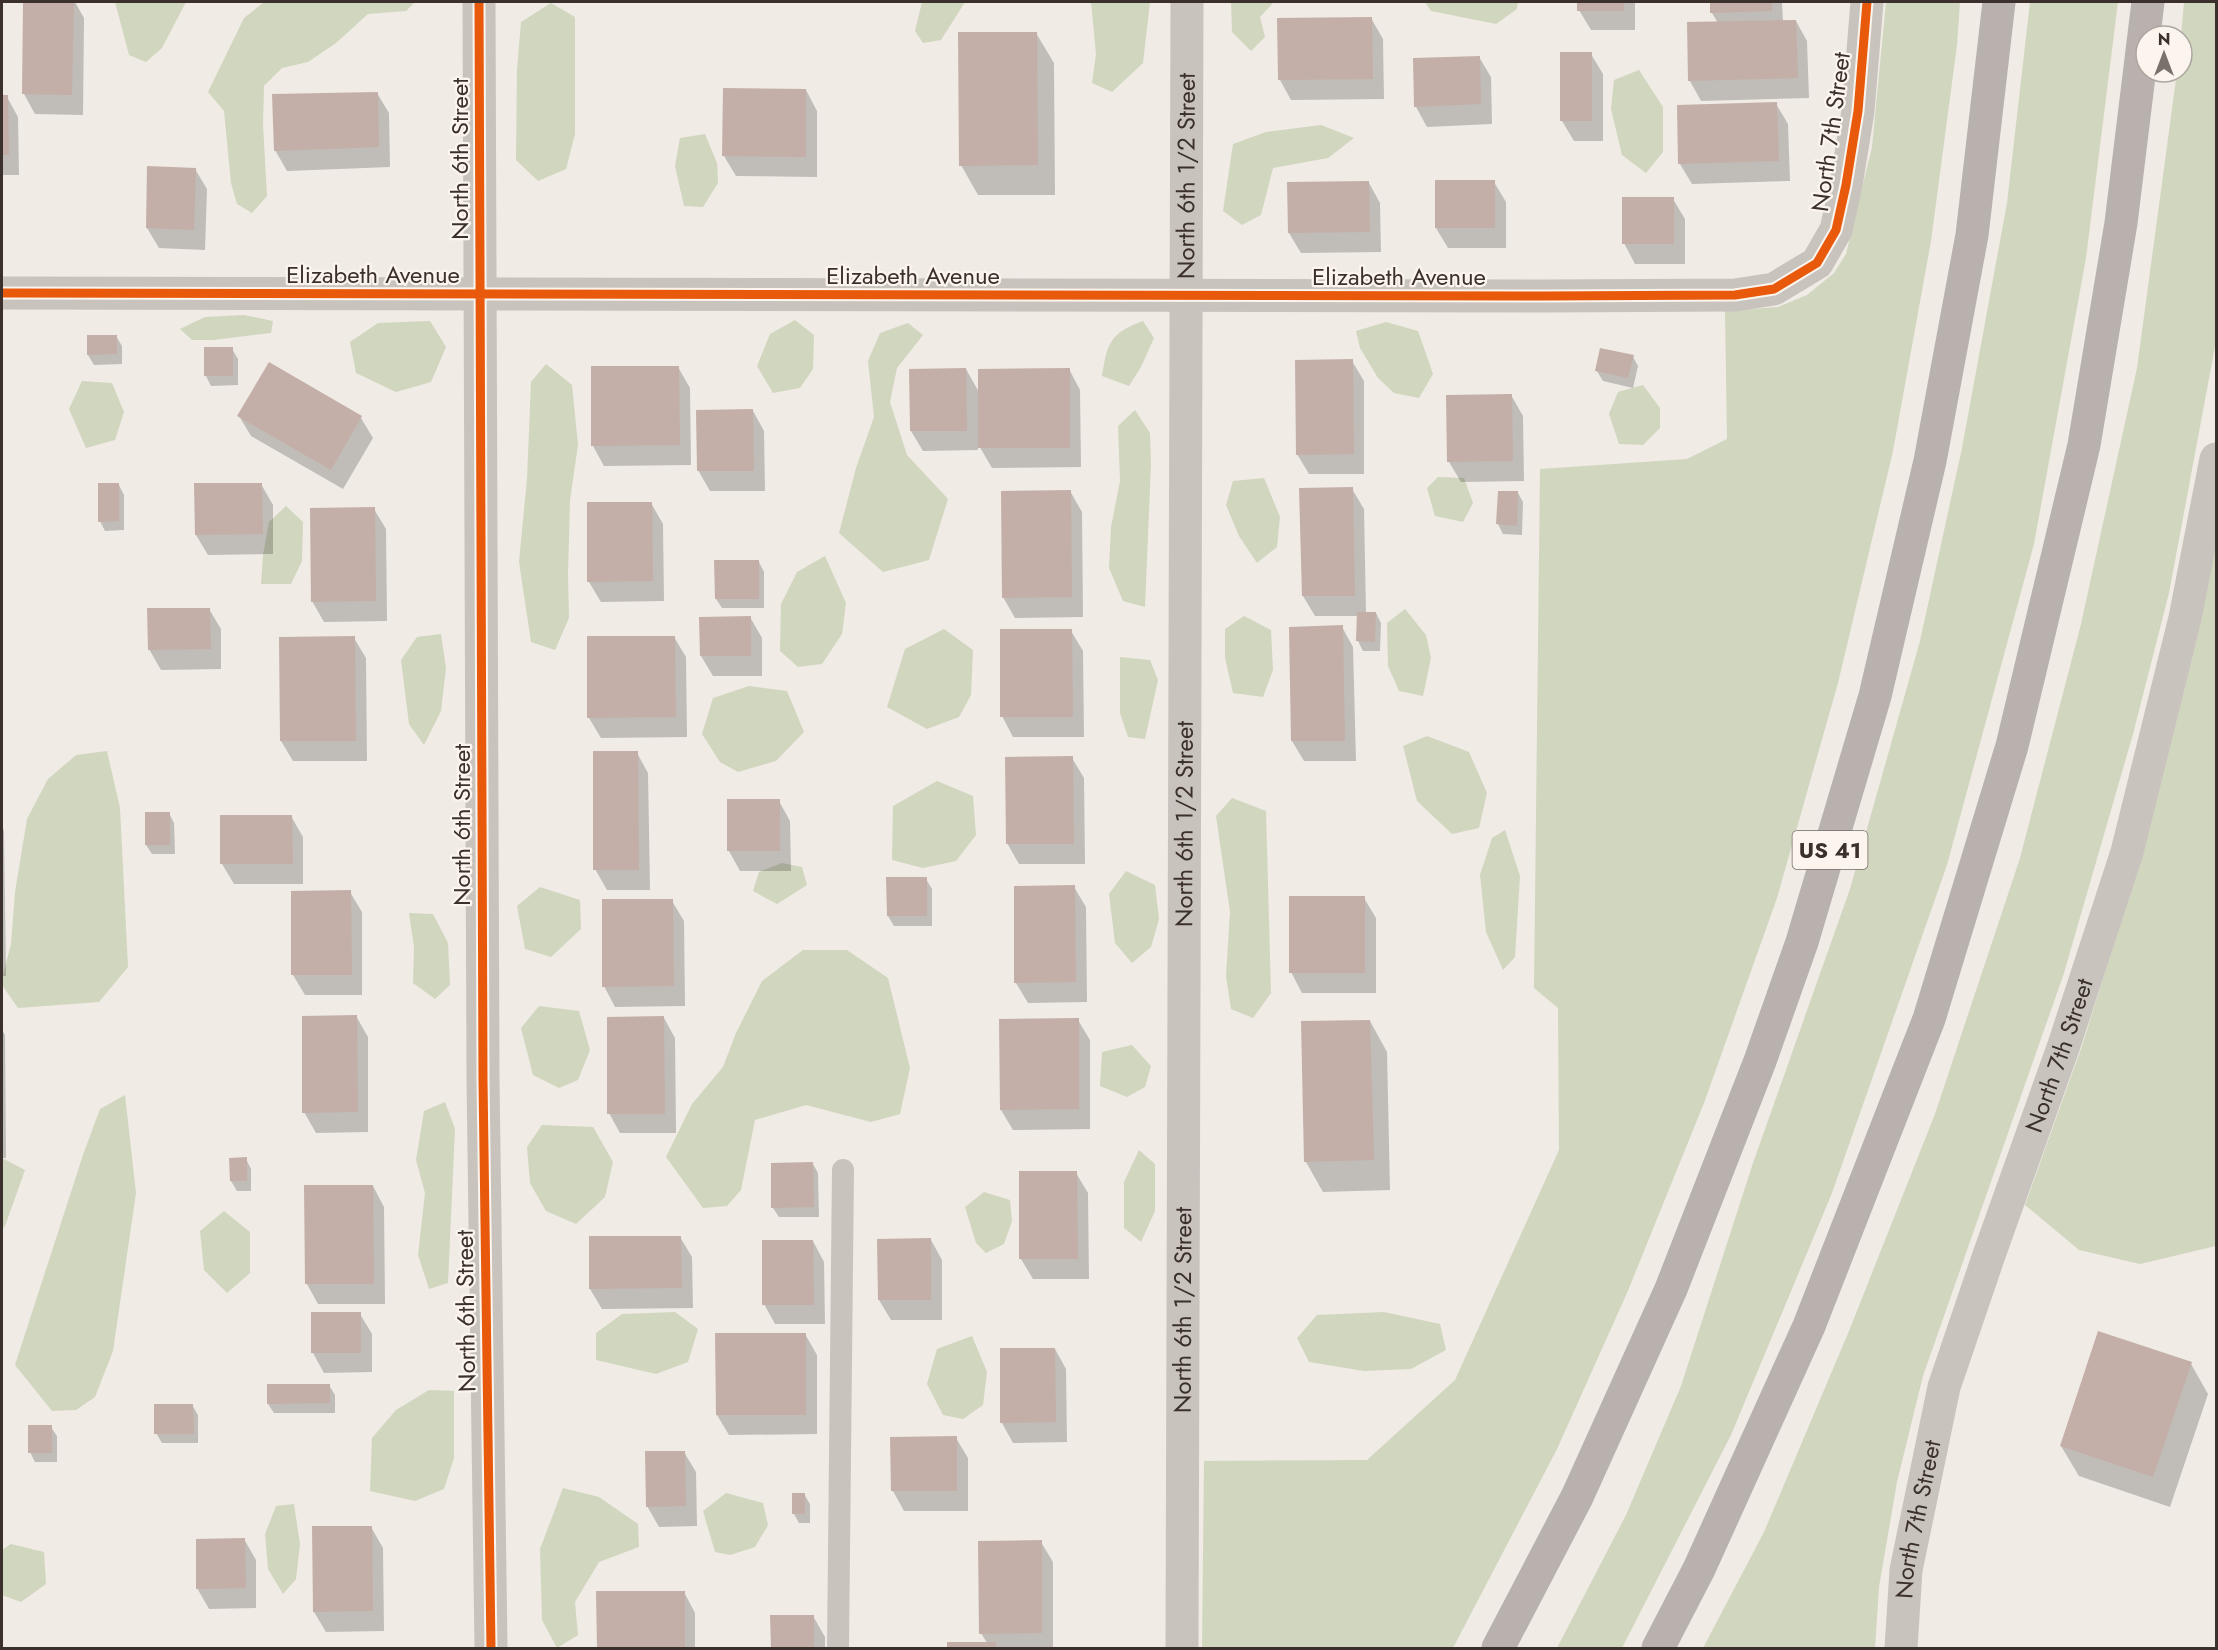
<svg xmlns="http://www.w3.org/2000/svg" width="2218" height="1650" font-family="Jost,sans-serif">
	<style>
		.green { fill: #d1d6bf }
		.shadow { fill: #0003 }
		.building { fill: #c3afa7 }
		.lines { fill: none; stroke-linecap: round; stroke-linejoin: round }
		.lane { stroke: #c9c3be; stroke-width: 22 }
		.street { stroke: #c9c3be; stroke-width: 33 }
		.primary { stroke: #b8b1ad; stroke-width: 33 }
		.cycleway-casing { stroke: #fbf5ee; stroke-width: 13 }
		.cycleway { stroke: #e8590c; stroke-width: 9 }
		.labels { text-anchor: middle; stroke-width: 4.5; stroke-linejoin: round; paint-order: stroke }
		.shield { fill: #fbf5ee; stroke: #756b66; stroke-width: 1.5 }
		.shield-label { font-size: 22px; font-weight: bold; fill: #3b302b }
		.street-label { font-size: 24px; fill: #3b302b; stroke: #fbf5ee }
	</style>
	<rect width="100%" height="100%" fill="#f0ebe5"/>
	<!-- green -->
	<path class="green" d="M115,2h71l-24,46 -16,14 -17,-7z
		M264,2h151l-9,9 -38,3 -32,29 -28,19 -26,6 -18,18 -1,38 4,72 -15,17 -15,-9 -6,-21 -7,-72 -16,-19 36,-74z
		M922,2h43l-24,38 -18,3 -8,-12z
		M1091,2h59l-7,61 -31,29 -20,-9 4,-29z
		M1231,2h43l-14,15 5,20 -14,14 -19,-19z
		M1425,2h93l-1,7 -21,15 -65,-13z
		M1886,2h74l-3,43 -26,196 -38,210 -55,232 -61,215 -73,205 -77,190 -70,156 -104,199h-251l2,-187 163,-1 88,-80 104,-230 -1,-142 -24,-20 6,-519 147,-10 40,-20 -2,-128 53,-4 29,-12 27,-22 12,-19 26,-107z
		M2030,2h88l-32,256 -52,286 -87,321 -115,328 -101,242 -109,213h-65l69,-133 55,-129 72,-223 97,-274 70,-248 42,-193 45,-245z
		M2184,2h32v339l-47,252 -36,141 -69,239 -141,403 -26,106 -18,105 -4,61h-172l61,-116 85,-201 86,-217 85,-256 61,-234 56,-256 40,-296h5l-1,-36z
		M551,3l24,14v117l-9,35 -28,12 -22,-21 1,-90 4,-48z
		M1639,70l24,37v45l-17,21 -24,-18 -11,-46 3,-29z
		M1321,125l33,13 -26,20 -55,10 -12,47 -19,10 -19,-14 10,-67 33,-12z
		M705,134l12,29 1,20 -15,24 -19,-1 -9,-40 5,-28z
		M244,315l29,6 -2,12 -58,7h-21l-12,-11 25,-12z
		M795,320l19,15 -1,34 -13,19 -27,5 -16,-27 13,-32z
		M430,321l16,26 -15,35 -35,10 -40,-19 -6,-31 28,-19z
		M1143,321l11,17 -13,29 -12,19 -27,-10c5,-33 8,-43 41,-55z
		M1386,322l32,9 15,43 -14,24 -25,-5 -16,-15 -18,-30 -4,-17z
		M908,323l15,12 -26,33 -7,34 17,53 41,44 -19,61 -46,12 -44,-39 17,-65 18,-51 -6,-56 12,-28z
		M546,364l26,21 6,60 -8,55 -2,74 1,44 -14,32 -24,-8 -12,-80 8,-83 4,-97z
		M82,381l30,2 12,29 -9,28 -29,8 -17,-39z
		M1643,385l17,23v20l-17,17 -24,-1 -10,-30 9,-22z
		M1135,410l15,23 1,31 -6,143 -22,-6 -14,-33 2,-41 9,-46 -2,-55z
		M1438,477l26,1 9,25 -10,19 -28,-6 -8,-28z
		M1264,478l16,39 -3,30 -20,16 -18,-27 -13,-31 7,-24z
		M286,506l17,16 -1,39 -11,23h-30l2,-29 6,-33z
		M2216,545v701l-76,18 -61,-14 -54,-45 57,-159 61,-195z
		M825,556l21,47 -4,31 -20,30 -24,3 -18,-16 1,-47 16,-32z
		M1405,609l21,26 5,23 -8,38 -24,-5 -11,-25 -1,-43z
		M1244,616l27,14 2,40 -10,27 -30,-4 -8,-35v-29z
		M944,629l29,21 -2,45 -12,22 -32,12 -40,-22 18,-58z
		M441,634l5,34 -5,43 -17,34 -15,-21 -8,-64 16,-23z
		M1120,657l30,3 8,20 -13,59 -17,-2 -8,-24z
		M749,686l38,5 17,41 -28,29 -38,11 -18,-10 -18,-28 11,-36z
		M1427,736l42,16 18,41 -8,35 -27,6 -35,-33 -14,-55z
		M107,751l13,57 8,159 -29,35 -81,6 -16,-23v-6l9,-35 4,-52 12,-73 21,-40 28,-24z
		M937,781l36,15 3,39 -20,26 -33,7 -31,-8 1,-54z
		M1232,798l34,13 5,182 -18,25 -22,-9 -5,-33 4,-64 -14,-96z
		M1505,830l15,46 -5,81 -12,13 -17,-38 -6,-57 12,-37z
		M782,863l20,4 5,18 -30,19 -24,-13 6,-19z
		M1126,871l29,14 4,34 -8,28 -19,16 -17,-20 -6,-49z
		M540,887l40,13 1,29 -30,28 -26,-8 -8,-43z
		M409,913l24,1 15,29 2,42 -15,14 -22,-16 1,-36z
		M803,950h44l41,28 22,90 -10,46 -29,8 -65,-17 -51,15 -14,70 -14,16 -24,2 -37,-51 26,-53 31,-37 13,-34 26,-52z
		M539,1006l40,5 11,39 -12,30 -19,8 -26,-13 -12,-47z
		M1132,1045l19,21 -6,21 -18,10 -27,-11 2,-34z
		M125,1095l11,98 -23,158 -18,46 -19,13 -24,1 -37,-46 69,-213 16,-43z
		M445,1102l10,27 -7,154 -19,6 -11,-34 7,-62 -9,-33 8,-49z
		M542,1125l51,2 20,35 -8,35 -29,27 -30,-13 -16,-28 -3,-36z
		M1139,1150l16,14v47l-14,31 -17,-14v-46z
		M2,1158l23,12 -20,56 -3,3z
		M984,1192l26,8 2,21 -8,23 -18,9 -10,-10 -11,-36z
		M224,1211l26,21v41l-23,20 -23,-23 -4,-39z
		M675,1312l23,17 -10,33 -32,12 -60,-14v-27l26,-19z
		M1384,1312l56,12 6,26 -35,19 -47,2 -55,-9 -12,-24 20,-23z
		M972,1336l15,36 -4,33 -20,14 -20,-4 -16,-31 10,-35z
		M429,1390l25,1v67l-10,31 -29,12 -45,-10 2,-53 24,-28z
		M563,1488l36,9 39,27 1,23 -40,15 -24,40 3,33 -21,13 -15,-28 -2,-71z
		M726,1493l37,10 5,22 -13,22 -25,8 -15,-3 -12,-41z
		M294,1504l6,40 -4,35 -13,15 -15,-25 -3,-35 11,-28z
		M11,1544l33,8 2,32 -25,18 -19,-7v-45z"/>
	<!-- shadow -->
	<path class="shadow" d="M24,2h51l9,16 -1,97 -48,-1 -11,-20z
		M1579,2h56v28h-44l-12,-20z
		M1711,2h71l1,20 13,-1 11,20 2,57 -108,3 -11,-20 28,-58 -6,-10z
		M1371,18l12,21 1,60 -93,1 -11,-20z
		M1036,33l18,30 1,132h-77l-17,-30z
		M1591,54l12,20v67h-29l-12,-20z
		M1479,57l12,20 1,47 -65,3 -11,-20z
		M806,90l11,21v66l-81,-1 -12,-20z
		M377,93l12,20 1,54 -103,4 -12,-21z
		M2,97h5l11,20 1,58h-17z
		M1776,104l12,20 2,57 -98,3 -12,-20z
		M195,169l12,20 -2,61 -46,-2 -12,-20z
		M1494,182l12,20v46h-58l-12,-20z
		M1369,183l11,20 1,49 -80,1 -12,-20z
		M1673,199l12,20v45h-50l-11,-21z
		M116,336l6,10v18l-28,1 -6,-10z
		M232,349l6,10v26l-27,1 -5,-10z
		M1633,357l5,9 -5,22 -30,-7 -6,-10z
		M1352,361l12,20v93h-55l-12,-20z
		M269,364l92,54 12,20 -30,51 -92,-53 -12,-20z
		M678,367l12,21 1,77 -87,1 -11,-20z
		M966,369l14,25 89,-25 11,21 1,77 -89,1 -14,-24v6l-55,1 -12,-20z
		M1511,395l12,21 1,65 -63,1 -12,-20z
		M753,411l11,20 1,60h-55l-12,-21z
		M261,484l12,21v49l-65,1 -12,-20z
		M119,485l5,10v35l-19,1 -5,-10z
		M1352,489l12,20 2,104h10l5,10 -1,28h-17l-5,-10 1,-25h-44l-12,-20z
		M1070,491l12,21 1,105 -68,1 -12,-21z
		M1518,493l5,9 -1,33 -19,-1 -5,-10z
		M651,503l12,21 1,77 -63,1 -12,-20z
		M374,509l12,20 1,92 -63,1 -12,-21z
		M759,562l5,10v36h-42l-6,-9z
		M209,609l12,20v40l-60,1 -12,-21z
		M750,617l12,21v38h-49l-12,-20z
		M1342,627l11,20 3,114h-52l-12,-20z
		M1071,631l12,20 1,86h-71l-11,-21z
		M674,637l12,20 1,80 -86,1 -12,-20z
		M354,638l12,20 1,103h-74l-12,-20v-102z
		M637,753l11,20 2,117h-43l-12,-21z
		M1072,758l12,20 1,86h-66l-12,-21z
		M779,801l11,20 1,50h-51l-11,-20z
		M169,813l5,10 1,31h-23l-6,-9z
		M291,816l12,21v47h-69l-12,-20z
		M2,826l2,5 2,145h-4z
		M926,879l6,10v37h-38l-6,-10z
		M1074,887l12,20 1,95 -59,1 -12,-20z
		M292,892h58l12,20v83h-57l-12,-20z
		M1364,898l12,20v75h-74l-11,-21z
		M672,901l12,20 1,85 -70,1 -11,-21z
		M356,1016l12,21v95l-52,1 -12,-21z
		M664,1018l11,20 1,95h-56l-11,-20z
		M1078,1020l12,20v89l-77,1 -12,-20z
		M1370,1021l17,31 3,138 -67,2 -17,-30z
		M2,1029l3,6 1,123h-4z
		M246,1159l5,10v22h-14l-6,-10z
		M813,1164l5,9 1,44h-40l-6,-9z
		M1020,1173h56l12,20 1,86h-56l-12,-20z
		M373,1186l11,21 1,97h-67l-11,-20z
		M680,1237l12,20 1,51 -91,1 -12,-20z
		M931,1240l11,20v60h-51l-12,-20z
		M813,1241l11,21 1,62h-50l-11,-20z
		M360,1314l12,20v38l-48,1 -11,-20z
		M805,1334l12,21v79l-88,1 -12,-20z
		M1055,1349l11,20 1,73 -54,1 -11,-20z
		M2191,1364l17,30 -38,113 -91,-31 -18,-30z
		M329,1385l6,10v18h-61l-6,-9z
		M192,1405l6,10v28h-36l-6,-10z
		M51,1427l6,9v26h-22l-5,-10z
		M956,1438l12,20v53h-64l-11,-20z
		M684,1452l12,20 1,54 -38,1 -12,-21z
		M804,1494l6,10v19h-11l-5,-9z
		M371,1527l12,21 1,83 -58,1 -12,-20z
		M244,1539l12,21v48l-47,1 -12,-21z
		M1041,1542l12,20v86h-104v-4l38,-1 -6,-10z
		M684,1592l11,21v35h-97v-55z
		M813,1616l12,21v11h-53v-31z"/>
	<!-- building -->
	<path class="building" d="M23,2h51l-2,93 -50,-1z
		M1577,2h47v9h-47z
		M1710,2h62v9l-62,2z
		M1372,17l1,62 -95,1 -1,-62z
		M1796,20l2,58 -110,3 -1,-59z
		M958,32h79l1,133 -79,1z
		M1560,52h32v69h-32z
		M1480,56l1,48 -67,3 -1,-49z
		M723,88l83,1v68l-84,-1z
		M378,92l1,55 -105,4 -2,-57z
		M2,95h6l1,60h-7z
		M1777,102l2,59 -101,3 -1,-59z
		M147,166l49,2 -2,62 -48,-2z
		M1435,180h60v48h-60z
		M1369,181l1,51 -82,1 -1,-51z
		M1622,197h52v47h-52z
		M87,335h30v19l-30,1z
		M204,347h29v29h-29z
		M1600,348l34,7 -6,23 -33,-7z
		M1353,359l1,95 -58,1 -1,-95z
		M269,362l93,54 -31,54 -94,-54z
		M591,366h88l1,79 -89,1z
		M966,368l1,63h-57l-1,-62z
		M1070,368v80h-92v-79z
		M1512,394l1,67 -66,1 -1,-67z
		M753,409l1,62h-57l-1,-61z
		M98,483h21v38l-21,1z
		M194,483h68l1,51 -68,1z
		M1353,487l2,109h-53l-3,-108z
		M1071,490l1,107 -70,1 -1,-107z
		M1498,491h20l-1,35 -21,-2z
		M587,502h65l1,79 -66,1z
		M375,507l1,94 -65,1 -1,-94z
		M714,560h45v39h-44z
		M147,608h63l1,41 -63,1z
		M1357,612h19l-1,30 -19,-1z
		M751,616v40h-51l-1,-39z
		M1343,625l2,116h-54l-2,-114z
		M1000,629h72l1,88h-73z
		M355,636l1,105h-76l-1,-104z
		M587,636h88l1,81 -89,1z
		M593,751h45l1,119h-46z
		M1073,756l1,88h-68l-1,-87z
		M727,799h53v52h-53z
		M145,812h25v33h-25z
		M220,815h72l1,49h-73z
		M886,877h41v39h-40z
		M1075,885l1,97 -62,1v-97z
		M351,890l1,85h-61v-84z
		M1289,896h76v77h-76z
		M602,899h71l1,87 -72,1z
		M357,1015l1,97 -56,1v-97z
		M664,1016l1,98h-58v-97z
		M1079,1018v91l-79,1 -1,-91z
		M1370,1020l4,140 -70,2 -3,-141z
		M247,1157v24h-17l-1,-23z
		M813,1162l1,45 -43,1v-45z
		M1019,1171h58l1,88h-59z
		M304,1185h69l1,99h-69z
		M589,1236h92l1,52 -93,1z
		M931,1238v62h-53l-1,-61z
		M762,1240h51l1,65h-52z
		M311,1312h50v41h-50z
		M2098,1331l94,31 -39,115 -93,-31z
		M715,1333h91v82h-90z
		M1000,1348h55l1,74 -56,1z
		M267,1384h63v19l-63,1z
		M154,1404h39l1,30h-40z
		M28,1425h24v28h-24z
		M957,1436v55h-66l-1,-54z
		M645,1451h40l1,55 -40,1z
		M792,1493h13v21h-13z
		M312,1526h60l1,85 -60,1z
		M245,1538l1,50 -50,1v-50z
		M1042,1540v93l-63,1 -1,-93z
		M596,1591h89v57h-88z
		M770,1615h44v33h-43z
		M947,1642h49v6h-49z"/>
	<g class="lines">
		<!-- lane -->
		<path class="lane" d="M838,1648l5,-478"/>
		<!-- street -->
		<g class="street">
			<path d="M479,2l4,1078 8,568"/>
			<path d="M2,293l1543,3 190,-1 39,-6 43,-26 19,-33 10,-45 12,-74 9,-109"/>
			<path id="s1" d="M1182,1648l5,-1646"/>
			<path id="s2" d="M1901,1648l5,-78 38,-183 45,-132 75,-210 63,-193 58,-234 31,-159"/>
		</g>
		<!-- primary -->
		<path class="primary" d="M1498,1648l79,-151 94,-208 89,-228 42,-119 73,-246 55,-235 42,-226 27,-233
			M1658,1648l41,-79 110,-243 120,-307 83,-273 72,-301 37,-222 27,-221"/>
		<!-- cycleway casing -->
		<g class="cycleway-casing">
			<path id="cycleway" d="M479,2l4,1078 8,568
				M2,293l1543,3 190,-1 39,-6 43,-26 19,-33 10,-45 12,-74 9,-109"/>
		</g>
		<!-- cycleway -->
		<use href="#cycleway" class="cycleway"/>
	</g>
	<g class="labels">
		<!-- shield labels -->
		<rect class="shield" x="1792.5" y="831" width="75" height="38" rx="4.5"/>
		<g class="shield-label">
			<text x="1830" y="858">US 41</text>
		</g>
		<!-- street labels -->
		<g class="street-label">
			<text transform="translate(1831 132) rotate(-82)" y="8">North 7th Street</text>
			<text transform="translate(460 159) rotate(-90)" y="8">North 6th Street</text>
			<text dy="8" stroke="none"><textPath href="#s1" startOffset="1472">North 6th 1/2 Street</textPath></text>
			<text x="373" y="283">Elizabeth Avenue</text>
			<text x="913" y="284">Elizabeth Avenue</text>
			<text x="1399" y="285">Elizabeth Avenue</text>
			<text transform="translate(462 825) rotate(-90)" y="8">North 6th Street</text>
			<text dy="8" stroke="none"><textPath href="#s1" startOffset="824">North 6th 1/2 Street</textPath></text>
			<text dy="8" stroke="none"><textPath href="#s2" startOffset="616">North 7th Street</textPath></text>
			<text transform="translate(466 1311) rotate(-91)" y="8">North 6th Street</text>
			<text dy="8" stroke="none"><textPath href="#s1" startOffset="338">North 6th 1/2 Street</textPath></text>
			<text dy="8" stroke="none"><textPath href="#s2" startOffset="130">North 7th Street</textPath></text>
		</g>
	</g>
	<!-- border -->
	<rect width="2218" height="1650" fill="none" stroke="#3b302b" stroke-width="6"/>
	<!-- north arrow -->
	<g transform="translate(2164 54)"><circle r="28" fill="#fbf5ee" stroke="#aea6a0" stroke-width="1.5"/>
	<path d="M0-4.5L10 22L0 15L-10 22Z" fill="#7a716c"/>
	<text y="-9" font-size="16" font-weight="bold" text-anchor="middle" fill="#3b302b">N</text>
	</g>
</svg>
